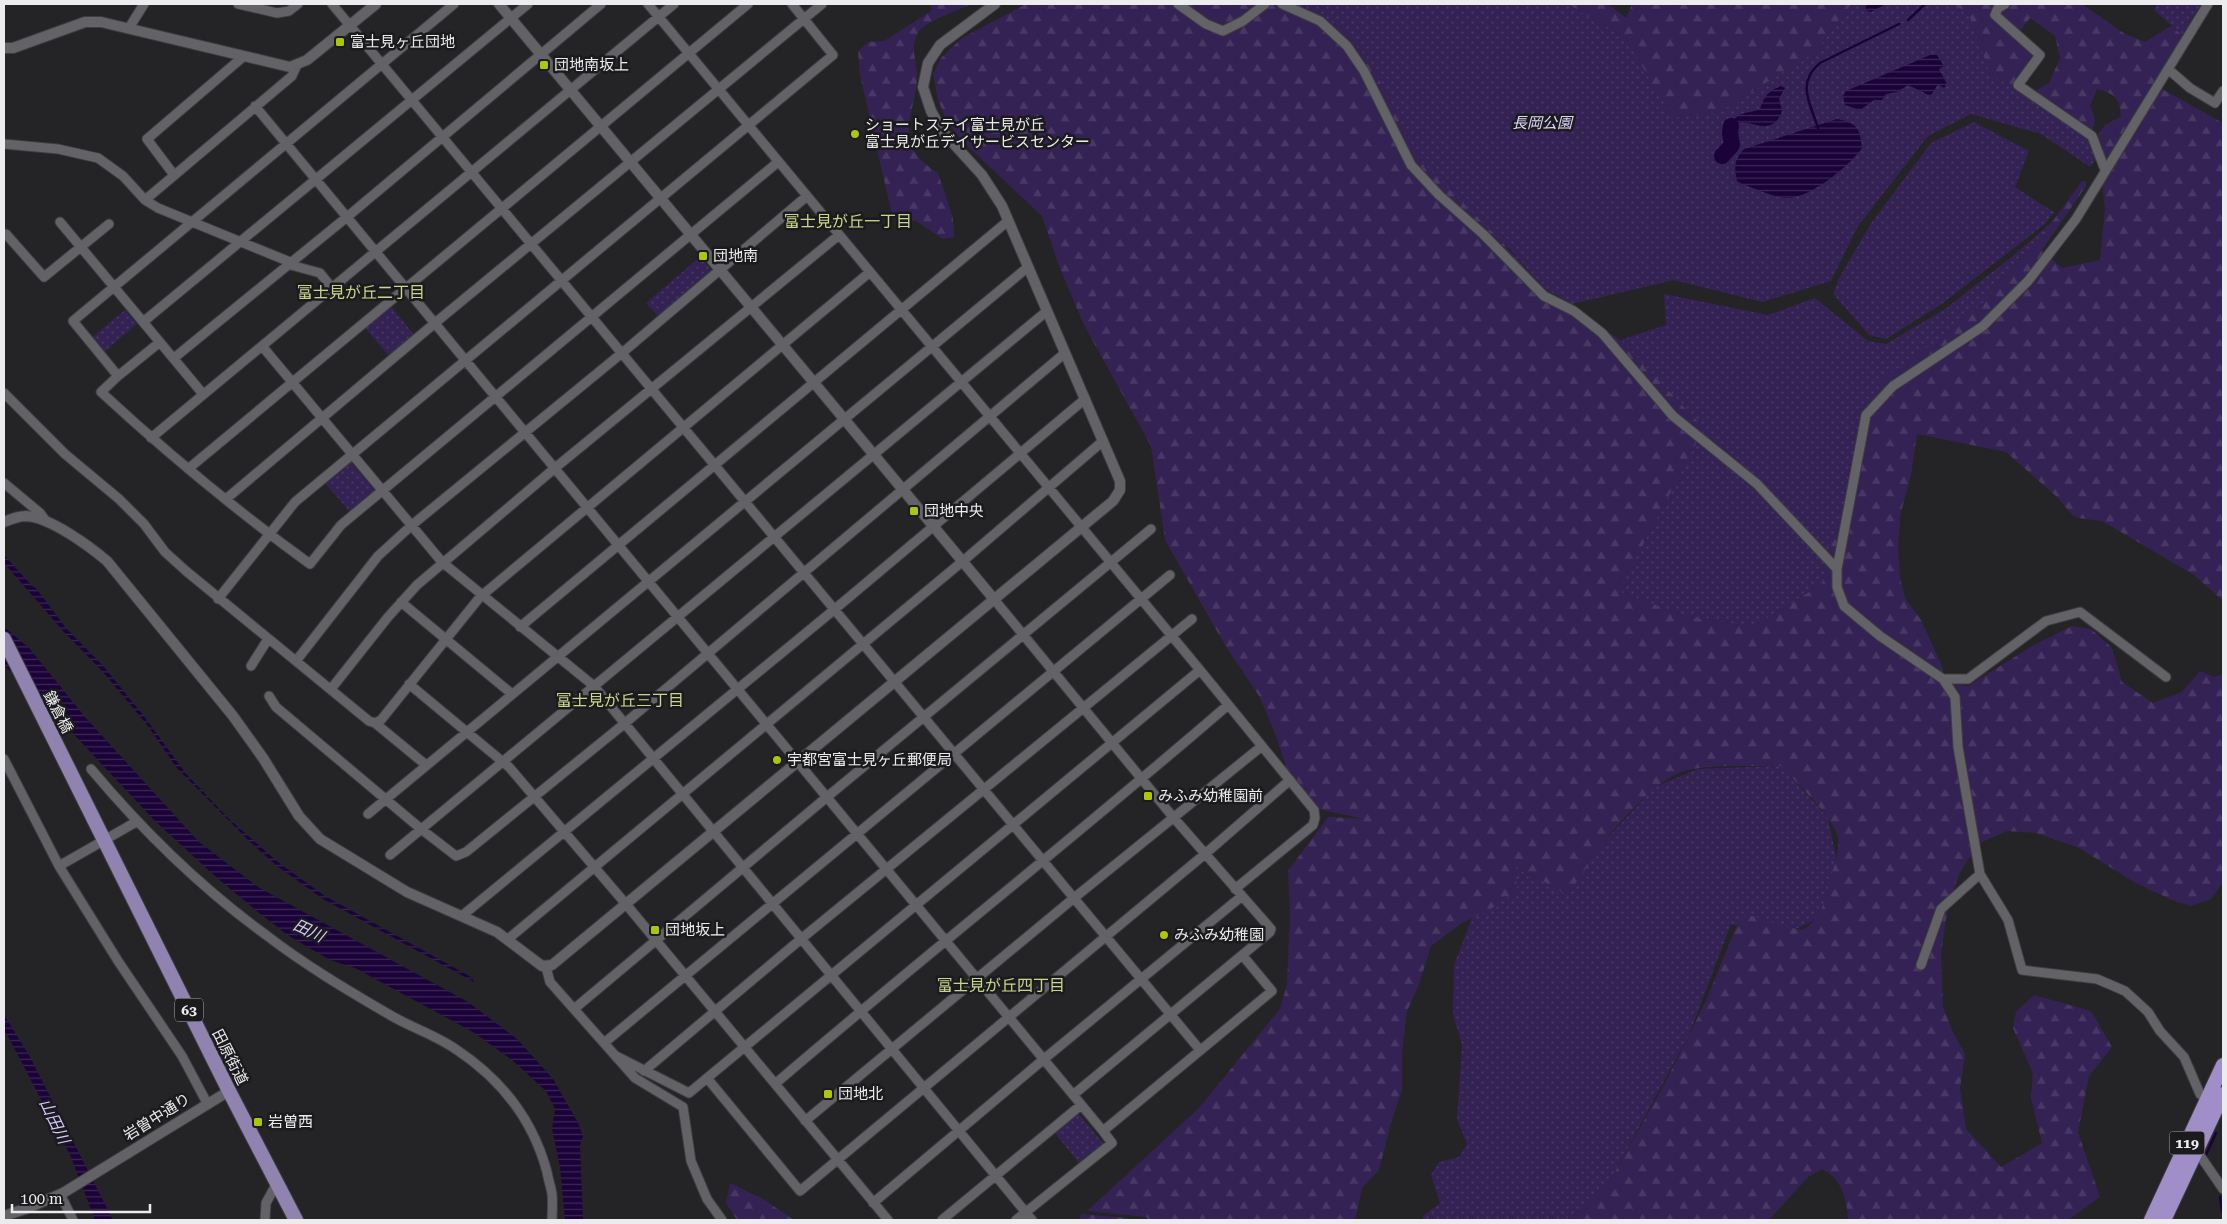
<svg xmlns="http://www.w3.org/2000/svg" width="2227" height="1224" font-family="'Roboto Serif','Noto Sans JP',serif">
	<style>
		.grass { fill: url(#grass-dots) }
		.forest { fill: url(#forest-firs) }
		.water { fill: url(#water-rules) }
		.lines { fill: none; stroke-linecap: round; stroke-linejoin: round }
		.stream { stroke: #1b0239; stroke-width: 2.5 }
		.river { stroke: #1b0239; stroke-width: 16 }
		.minor-casing { stroke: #3e3e40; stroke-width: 11 }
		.tertiary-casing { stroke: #3e3e40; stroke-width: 12 }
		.primary-casing { stroke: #3e3e40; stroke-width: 16 }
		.trunk-casing { stroke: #3e3e40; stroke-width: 16 }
		.minor { stroke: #636266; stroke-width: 9 }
		.tertiary { stroke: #636266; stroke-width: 10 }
		.primary { stroke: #9183b0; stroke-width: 14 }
		.trunk { stroke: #a08ec9; stroke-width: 14 }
		.poi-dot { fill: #aec60a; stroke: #1b1a1d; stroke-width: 2 }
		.labels { text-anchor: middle; stroke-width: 5; stroke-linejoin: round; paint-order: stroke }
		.shield { fill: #1b1a1d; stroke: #adacaf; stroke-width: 1 }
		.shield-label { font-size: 14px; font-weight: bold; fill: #ecebee }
		.poi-label { font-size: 15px; fill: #ecebee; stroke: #1b1a1d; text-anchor: start }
		.park-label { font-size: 15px; font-style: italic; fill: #e0d6fb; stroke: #1b1a1d }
		.street-label { font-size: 15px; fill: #ecebee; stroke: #1b1a1d }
		.neighbourhood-label { font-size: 16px; fill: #c7d78b; stroke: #1b1a1d }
		.water-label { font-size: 16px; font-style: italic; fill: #d6c6fc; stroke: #1b1a1d }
	</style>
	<defs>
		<pattern id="grass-dots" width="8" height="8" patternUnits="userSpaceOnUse" patternTransform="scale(1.25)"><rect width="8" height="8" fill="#352254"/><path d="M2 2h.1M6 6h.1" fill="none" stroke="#493865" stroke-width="1.8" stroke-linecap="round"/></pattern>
		<pattern id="forest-firs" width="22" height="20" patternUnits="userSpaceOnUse" patternTransform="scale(1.25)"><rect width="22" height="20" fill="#352254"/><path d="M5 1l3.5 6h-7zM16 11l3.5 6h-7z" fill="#493865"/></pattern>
		<pattern id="water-rules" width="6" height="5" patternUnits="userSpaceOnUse" patternTransform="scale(1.25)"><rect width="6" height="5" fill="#1b0239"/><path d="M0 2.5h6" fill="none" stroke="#3c2756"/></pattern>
	</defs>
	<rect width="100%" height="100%" fill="#242326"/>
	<!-- grass -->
	<path class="grass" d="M1299,4h269l57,33 52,80 42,-5 97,-61 35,-47h102l16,11 21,58 98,62 9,22 -7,10 -49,-33 -70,-20 -43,22 -70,90 -27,55 -69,21 -88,-22 -102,24 -28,-16 -35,-40 -65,-59 -26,-31 -48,-96 -29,-34z
		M2157,4h44l-19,31 -28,-25z
		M1974,122l55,29 -14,36 39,25 -9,12 -102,79 -57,36 -17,-4 -36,-41 6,-16 33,-56 59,-79z
		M2052,222l-71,83 -35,29 -115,212 -9,38 -69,43 -69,-11 -66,-25 86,-163 -84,-88 46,-15 -2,-31 104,21 47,-17 53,43 18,3 59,-35 69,-54z
		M700,257l11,13v4l-52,43 -13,-14z
		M391,306l23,29 -25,21 -24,-28z
		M125,310l12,14 -33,28 -13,-14z
		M350,461l25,30 -25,21 -25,-29z
		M1781,766l47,52 8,39 -11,58 -46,22 -48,-13 -42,111 -78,144 -45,41h-143v-4l17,-13 -9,-28 8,-13 20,-5 8,-13 -10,-25 5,-74 -9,-31 1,-49 18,-47 41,-53 53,29 36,-50 53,-57 43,-18z
		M1078,1113l25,30 -24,20 -25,-31z"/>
	<!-- forest -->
	<path class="forest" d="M931,4h40c-12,6 -46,17 -53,29 -8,14 -2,26 -1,41 1,21 -12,48 -7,68 4,14 17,24 28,31l15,45 1,19 -11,2 -27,-18 -23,-2 -33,-144 -2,-24 10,-9 16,-1 47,-30z
		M1026,4h273l42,24 29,34 48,96 83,83 43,47 76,52 84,88 -85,163 65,25 69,11 69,-43 9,-38 52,-167 63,-45 35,-29 71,-83 30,-41h4v5l-44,64 20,18 38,-8 5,-51 -8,-73 8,-11 16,-8c-1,-19 -6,-23 -24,-28l-7,17c6,11 6,18 0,29l-60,-41 19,-11 11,-25 -5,-22 -25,-18 -15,19 20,19 -22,32 -23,-15 -21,-58 -16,-11h129l43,30 20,8 26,-16 11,9 -20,54 61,34v514h-1v-37l-28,-25 -92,-54 -24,-3 -6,-3 -14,-17 -52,-46 -89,-18 -6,41 -11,41 -2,32 2,29 5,21 16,22 21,46 1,17 25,3 66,-41 38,-19 19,3 21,19 10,34 31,21 29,-11 18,-21 14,6 9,-3v208l-12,17 -20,7 -19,-6 -38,-18 -55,-34 -43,-15 -29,-2 -25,11 -14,17 -11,20 -10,33 -6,42 2,53 9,23 13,24 -5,34 6,41 35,38 41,-24 -11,-45 2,-25 -20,-45 3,-16 18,-17 57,16 21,36 -23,29 -11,56 22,65 -32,23h-220c-1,-21 -6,-41 -26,-51l-14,8 -39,43h-203l45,-41 54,-96 40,-80 37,-90 45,14 16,3c18,-12 21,-26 26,-46 3,-13 11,-31 9,-46 -3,-20 -43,-56 -57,-72 -30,1 -72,-3 -100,6 -24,8 -63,52 -79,72 -13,17 -20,35 -36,50l-53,-29 5,26 -29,19 -27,13 -31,23 -12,38 -12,27 -5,41v38l-10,29 -13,51 -17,18 -7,32h-206l-3,-3 -59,-6 111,-102 82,-100 7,-25 3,-71 -2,-42 40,-54 36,2 -51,-11 -25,-36 -13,-39 -16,-37 -34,-51 -60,-105 -14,-94 -68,-123 -24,-57 -17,-50 -81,-76 -15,-21 -8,-19 -5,-26 8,-16 21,-20z
		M1568,4h40l18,14 6,-14h219l-35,47 -4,3 -93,58 -46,6 -48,-81z
		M730,1183l33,16 31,21h-57l-11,-17z
		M1081,1214l46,4 3,2h-50z"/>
	<!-- water -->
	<path class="water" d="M1867,4h19l-15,8 -6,-2z
		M1930,55h7l7,11 -5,3 8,15 -3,4 -6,-4 -6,10 -3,1 -21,-10 -11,7 -11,2 -4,6h-8l-14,10 -15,-5 -2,-9 3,-5z
		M1781,86l4,2 -6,11 3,12c-11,31 -35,2 -51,15 7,-17 16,-11 29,-17 4,-13 8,-18 21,-23z
		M1837,119c20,4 23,9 25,29 -13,18 -52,51 -76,50 -14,-1 -31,-10 -44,-14l-5,-3c-3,-15 -3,-21 7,-32z
		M4,555l28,31 4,2 30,40 39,40 38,47 44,60 41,43 51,45 46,33 146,81 3,5 -151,-83 -46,-33 -28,-25 -73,-74 -28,-41 -46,-55 -38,-39 -60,-69z
		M4,627l25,21 56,69 114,125 59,45 210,115 49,37 36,40 25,44 5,13 -3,9 3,75h-18l-5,-53 -8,-38 3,-20 -9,-18 -34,-31 -39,-28 -118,-64 -25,-8 -41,-24 -31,-24 -42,-35 -61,-56 -89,-95 -62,-61z
		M4,1015l26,42 83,163h-18l-24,-63 -62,-119 -5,-7z"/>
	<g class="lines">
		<!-- stream -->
		<path class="stream" d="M1908,20l17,-16
			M1818,128c-8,-25 -22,-45 2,-65l79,-39
			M2205,1157l11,-24
			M2220,1197l2,14"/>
		<!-- river -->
		<path class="river" d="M1722,156l10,-11 -2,-12 1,-7"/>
		<!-- minor casing -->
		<g class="minor-casing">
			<path id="minor" d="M238,4l39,9 12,-2 9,-7
				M332,4l868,1046
				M454,4l-381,317 45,55 -17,16c66,61 136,119 209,172l31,-39 437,-363
				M1178,4l28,20 17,7 20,-10 22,-17
				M1282,4l38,17 27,25 17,25 47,94 28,30 44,39 61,62 30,15 28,22 71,83 84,68 80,85
				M2005,4l-7,4 -3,7 45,40 -22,30 74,51 13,34
				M2208,4l-132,215 -48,62 -45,45 -90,60 -27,29 -29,154v18l7,19 36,30 63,43 12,18 3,50 22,127 28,46 14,50 75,9 28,12 23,21 12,19 24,26 16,37 11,8
				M129,28l15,-24
				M2168,69l22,19 25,15 8,-12
				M255,106l848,1025 169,-140 -29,-35
				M4,144l54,5 40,9 25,18 22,24 13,8 132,54
				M174,175l-27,-36 97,-83
				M145,200l147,-124 5,-11
				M60,222l143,172
				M4,234h2l38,43 65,-53
				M287,264l33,9 12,15
				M143,322l385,-318
				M262,346l180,216 152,124 438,534
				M174,358l173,-141 254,-213
				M118,376l42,-34
				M4,393l61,61 54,45 25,25 21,28 21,19 183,150 6,2 6,-3 99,-123 390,-325
				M151,438l523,-434
				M188,469l560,-465
				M4,483l36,30 6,8
				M226,499l209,-176 387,-319
				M993,598l180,219 98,112 -1,3 -197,163
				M218,599l77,-97 538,-447 -41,-51
				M401,602l111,92
				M520,627l488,-406
				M296,661l82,-105 34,-31 210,-172 185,-157
				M251,666l17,-27
				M1200,670l114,140 1,8 -2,7 -78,64
				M1943,679h25l78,-58 34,-9 86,65
				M409,684l100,83 116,136 263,317
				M331,689l57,-72 29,-32 138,-117 284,-233
				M269,696l7,11 145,122 35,27 10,-4 158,-128 441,-371
				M375,723l51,42
				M4,759l55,107 59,95 64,95 25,47
				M91,769c52,62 109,118 175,166 39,30 81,55 124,80 22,13 46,20 67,35 45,30 76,70 90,122 1,7 4,15 5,22 1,8 0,18 0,26
				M368,814l660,-547
				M390,855l657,-544
				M59,866l77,-44
				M463,915l372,-306 250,-210
				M508,939l455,-378 140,-120
				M1921,965l20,-56 39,-35
				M546,967l4,15 85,96 48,29 8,54 16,38 15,21
				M574,1009l253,-212 324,-268
				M604,1043l566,-468
				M616,1056l73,37 511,-423 -552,-666
				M644,1071l157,-132 391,-320
				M707,1078l93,113 405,-337 85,-74
				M775,1084c149,-128 304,-250 453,-379
				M805,1121l269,-223 188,-152
				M2192,1150l9,7 22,32
				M60,1194l13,26
				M873,1203l171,-144 198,-163
				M265,1220l1,-17 11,-20
				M942,1220l139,-115
				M1016,1220l96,-77 -9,-12"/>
		</g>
		<!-- tertiary casing -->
		<g class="tertiary-casing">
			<path id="tertiary" d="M499,4l494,594
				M4,48h9l72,-26h16l189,45 17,-7 69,-56
				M4,522c7,-3 14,-6 22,-6 24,1 63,30 81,45l126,155 30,42 36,58 21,23 87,53 90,40 45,34 10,-1 561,-464 7,-11v-9l-118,-275 -20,-31 -40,-44 -11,-20 -8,-24 5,-24 12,-18 55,-41
				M4,1216l24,-8 35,-15 166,-102"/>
		</g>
		<!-- primary casing -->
		<g class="primary-casing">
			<path id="primary" d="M4,639l225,452 67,129"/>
		</g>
		<!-- trunk casing -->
		<g class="trunk-casing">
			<path id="trunk" d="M2151,1220l72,-155
				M2164,1220l59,-126"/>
		</g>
		<!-- minor -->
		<use href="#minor" class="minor"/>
		<!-- tertiary -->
		<use href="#tertiary" class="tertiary"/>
		<!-- primary -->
		<use href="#primary" class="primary"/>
		<!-- trunk -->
		<use href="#trunk" class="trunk"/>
	</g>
	<!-- markers -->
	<g class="poi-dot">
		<rect x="335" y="37" width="10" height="10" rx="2.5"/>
		<rect x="539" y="60" width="10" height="10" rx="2.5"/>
		<circle cx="855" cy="134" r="5"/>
		<rect x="698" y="251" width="10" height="10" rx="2.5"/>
		<rect x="909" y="506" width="10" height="10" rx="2.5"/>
		<circle cx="777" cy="760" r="5"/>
		<rect x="1143" y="791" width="10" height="10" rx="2.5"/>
		<rect x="650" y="925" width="10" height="10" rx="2.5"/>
		<circle cx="1164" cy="935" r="5"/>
		<rect x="823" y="1089" width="10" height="10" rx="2.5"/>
		<rect x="253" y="1117" width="10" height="10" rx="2.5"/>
	</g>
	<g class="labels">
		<!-- shield labels -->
		<g class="shield">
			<rect x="175" y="998.5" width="28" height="23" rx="4"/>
			<rect x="2169.5" y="1131.5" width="35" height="23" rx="4"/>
		</g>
		<g class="shield-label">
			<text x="189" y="1015">63</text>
			<text x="2187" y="1148">119</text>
		</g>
		<!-- poi labels -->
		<g class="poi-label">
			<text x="350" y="47">富士見ヶ丘団地</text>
			<text x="554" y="70">団地南坂上</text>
			<text x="865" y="130">ショートステイ富士見が丘<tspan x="865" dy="17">富士見が丘デイサービスセンター</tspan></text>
			<text x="713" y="261">団地南</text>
			<text x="924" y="516">団地中央</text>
			<text x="787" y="765">宇都宮富士見ヶ丘郵便局</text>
			<text x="1158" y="801">みふみ幼稚園前</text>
			<text x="665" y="935">団地坂上</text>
			<text x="1174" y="940">みふみ幼稚園</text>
			<text x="838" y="1099">団地北</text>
			<text x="268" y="1127">岩曽西</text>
		</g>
		<!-- park labels -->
		<g class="park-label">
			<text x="1542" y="128">長岡公園</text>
		</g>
		<!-- street labels -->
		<g class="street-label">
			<text transform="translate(58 712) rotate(63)" y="5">鎌倉橋</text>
			<text transform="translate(230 1057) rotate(63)" y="5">田原街道</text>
			<text transform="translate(157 1117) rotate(-32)" y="5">岩曽中通り</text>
		</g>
		<!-- neighbourhood labels -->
		<g class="neighbourhood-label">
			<text x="848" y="227">富士見が丘一丁目</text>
			<text x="361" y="298">富士見が丘二丁目</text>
			<text x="620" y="706">富士見が丘三丁目</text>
			<text x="1001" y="991">富士見が丘四丁目</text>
		</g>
		<!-- water labels -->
		<g class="water-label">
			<text transform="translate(309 930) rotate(25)" y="6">田川</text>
			<text transform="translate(55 1121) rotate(64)" y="6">山田川</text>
		</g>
	</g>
	<!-- border -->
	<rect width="2227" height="1224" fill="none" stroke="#ecebee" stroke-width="10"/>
	<!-- scale -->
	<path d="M12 1204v8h138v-8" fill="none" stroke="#ecebee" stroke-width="2.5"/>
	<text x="20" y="1204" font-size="15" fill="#ecebee" stroke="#1b1a1d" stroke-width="4" paint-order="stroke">100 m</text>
</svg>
